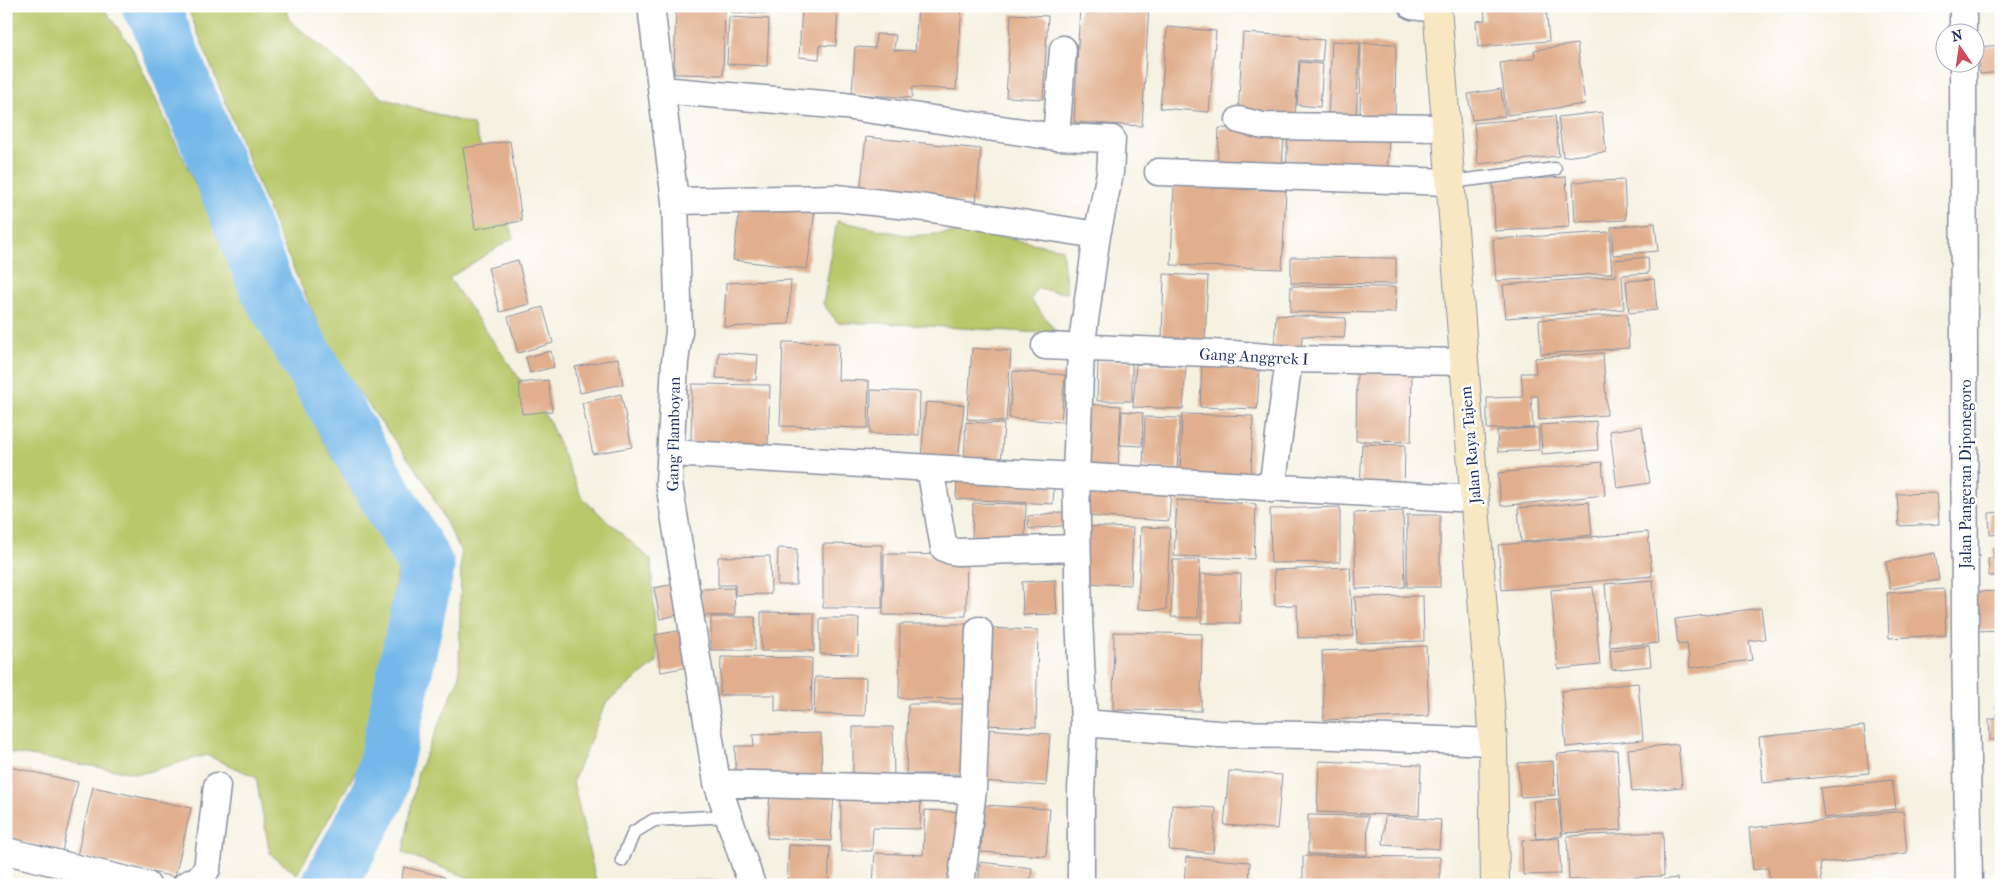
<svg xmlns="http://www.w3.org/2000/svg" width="2007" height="891" font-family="'IM FELL French Canon',serif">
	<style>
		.green { fill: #b9c86b; stroke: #6a7c64 }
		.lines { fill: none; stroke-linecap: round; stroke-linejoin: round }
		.river { stroke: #73b8e9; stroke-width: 55 }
		.building { fill: #e1af8d }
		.service-casing { stroke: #8890a0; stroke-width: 15 }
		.minor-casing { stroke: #8890a0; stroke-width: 29 }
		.secondary-casing { stroke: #8890a0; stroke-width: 30 }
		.service { stroke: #fff; stroke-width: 12 }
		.minor { stroke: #fff; stroke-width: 26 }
		.secondary { stroke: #f7e8c3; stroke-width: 28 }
		.labels { text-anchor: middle; stroke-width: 5; stroke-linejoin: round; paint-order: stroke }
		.street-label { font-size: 16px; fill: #1b2f5e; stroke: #fff }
	</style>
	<rect width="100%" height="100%" fill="#fff"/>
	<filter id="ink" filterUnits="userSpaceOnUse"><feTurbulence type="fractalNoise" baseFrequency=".02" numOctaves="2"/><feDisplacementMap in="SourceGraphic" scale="10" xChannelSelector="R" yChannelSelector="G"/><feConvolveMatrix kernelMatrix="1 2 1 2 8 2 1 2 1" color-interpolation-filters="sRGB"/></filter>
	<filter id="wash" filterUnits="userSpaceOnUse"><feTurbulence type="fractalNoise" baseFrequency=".0096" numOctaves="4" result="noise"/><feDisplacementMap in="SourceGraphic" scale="20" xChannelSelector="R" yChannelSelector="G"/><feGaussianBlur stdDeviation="1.12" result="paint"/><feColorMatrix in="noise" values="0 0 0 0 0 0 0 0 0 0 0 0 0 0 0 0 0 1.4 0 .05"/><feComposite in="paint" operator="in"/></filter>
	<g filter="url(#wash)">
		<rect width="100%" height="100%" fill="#f5f1e1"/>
		<!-- green -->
		<path class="green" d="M6,6h96l30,42 90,194 102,201 74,127 -35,189 -66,115 -27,-20 -14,-77 -50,-22 -66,19 -134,-22z
			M187,6h98l4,14 93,78 91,27 41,112 -65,41 100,143 33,77 69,62 6,102 -51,41 -33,78 24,104h-109l-85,-32 15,-81 41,-94 2,-126 -35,-69 -93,-126 -54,-121z
			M837,221l74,15 62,-5 89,18 5,44 -31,-4 -5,11 27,34 -177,-11h-43l-15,-19z"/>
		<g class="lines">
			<!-- river -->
			<path class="river" d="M149,6l6,7 113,277 159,277 -48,227 -50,91"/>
		</g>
		<g id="blocks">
			<!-- building -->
			<path class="building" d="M676,6h49l-2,69 -49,-1z
				M731,6h51l-1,8 -50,-2z
				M802,6h36l-2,40 -16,-1 -1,14 -20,-2z
				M918,6h44l-6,84 -44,-3v11l-60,-4 3,-47 20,1 1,-14 20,1 -2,15 21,1z
				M1080,6h69l-7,120 -68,-4z
				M1484,6h62l3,35 -71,6 -2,-26 9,-1z
				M1011,14l37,2 -5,83 -37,-2z
				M729,17l40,2 -2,47 -40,-2z
				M1167,27l49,4 -7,81 -49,-4z
				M1243,33l57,3v2l24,2 -2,22 -23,-2 -4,58 -57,-4z
				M1332,41l28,2 -4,75 -28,-1z
				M1361,43l35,1 -1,73h-35z
				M1577,44l8,60 -78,11 -7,-52 35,-5 -1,-8z
				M2001,45v27l-21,2 -2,-27z
				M1300,62l23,2 -3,43 -23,-2z
				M1501,89l4,27 -33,4 -4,-26z
				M1602,112l4,40 -43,5 -5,-40z
				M1555,116l4,40 -81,8 -4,-41z
				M1219,128l65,3 -2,43 -65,-3z
				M1288,132l101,5 -2,41 -101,-4z
				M866,137l115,12 -5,55 -116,-12z
				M510,141l12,80 -47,8 -12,-81z
				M1566,177l3,50 -74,4 -2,-50z
				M1624,180l2,40 -51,2 -2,-40z
				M1174,186l112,5 -4,78 -111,-4z
				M741,200l74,10 -8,59 -74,-9z
				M1655,223l3,28 -45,4 -2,-28z
				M1609,232l3,41 -116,8 -3,-42z
				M1291,257l105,1v26l-105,-1z
				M1648,257l1,16 -27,2 2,34 -118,9 -3,-33 113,-9 -1,-16z
				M518,260l11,44 -29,8 -12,-44z
				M1164,274l44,2 -3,64 -43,-2z
				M1654,279l3,31 -28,3 -3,-32z
				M791,280l-2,44 -65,3 2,-44z
				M1291,286l105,1 -1,26 -105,-1z
				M543,307l10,36 -35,10 -10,-36z
				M1627,314l2,34 -88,6 -2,-34z
				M1276,315l70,3 -2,20 -42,-2 -1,18 -27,-1z
				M783,342l56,1 -1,37 31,1 -1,47 -88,-2z
				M972,348l39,3 -5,71 -39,-3z
				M551,351l3,16 -24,6 -4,-16z
				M719,352l39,3 -2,25 -40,-2z
				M1603,353l4,62 -68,5 -1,-24h-7l2,32 -46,1v-31l36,-1 -2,-24h15l-1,-15z
				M618,358l5,26 -43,9 -5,-26z
				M1098,361h34v40h-35z
				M1202,361l58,2 -3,46 -57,-2z
				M1136,364l50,2 -3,43 -50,-2z
				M1013,371l52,4 -4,47 -52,-4z
				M1357,371l55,1 -1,70 -55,-1z
				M548,380l4,31 -30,3 -3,-31z
				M692,384l78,1 -2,60 -77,-2z
				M871,390l49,2 -1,43 -49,-1z
				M621,394l11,53 -39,7 -11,-51z
				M926,402l38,3 -6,57 -37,-4z
				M1084,404l37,2 -3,64 -36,-2z
				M1122,411l21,2 -1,33 -22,-1z
				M1182,414l71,2 -2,57h-8v11l-63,-7z
				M1145,417l35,1 -3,52 -34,-2z
				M1596,421l2,29 -56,4 -2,-29z
				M966,422l38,2 -3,39 -37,-2z
				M1642,426l8,57 -33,5 -7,-57z
				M1532,428h6l1,22 -41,2 -1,-21z
				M1362,444l43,1 -1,47 -44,-1z
				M1602,462l3,33 -104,11 -3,-33z
				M957,479l97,6 -1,19 -97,-5z
				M1085,484l86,5 -2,32 -86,-5z
				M1937,493l2,31 -40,2 -2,-32z
				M1177,500l79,4 -2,55 -80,-3z
				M1589,502l3,33 -71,7 -3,-34z
				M973,503l53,1 -1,36 -53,-1z
				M1340,507v55l-69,1 -1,-54z
				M1070,511l1,14 -42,4 -1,-13z
				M1403,511l2,76 -49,2 -2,-76z
				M2001,512v22l-11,1 -1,-22z
				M1407,515h33v72h-33z
				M1083,526l50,2 -2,57 -51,-2z
				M1141,527l29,1 -4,82 -28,-1z
				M1648,532l4,44 -150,14 -4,-45z
				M823,544l59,1v63h-59z
				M778,548l19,1 -1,36h-19z
				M1993,548h8v40h-4l-1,-12h-7l-1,-17 6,-1z
				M1935,553l4,27 -49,9 -4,-27z
				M884,554l83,1 -1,61 -83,-1z
				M770,556l1,38 -36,1v-10h-17v-28z
				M1173,560h27l-2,58 -27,-1z
				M1350,567l3,69 -55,2 -1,-33 -22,1 -1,-36z
				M1201,574h40l-1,49h-39z
				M1055,580l2,34 -34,1 -1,-33z
				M1653,580l5,63 -48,4 -5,-63z
				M675,584l6,30 -21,5 -6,-31z
				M1593,587l7,78 -42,4 -7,-79z
				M734,588l1,27 -33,1 -1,-27z
				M1944,589l2,46 -57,3 -2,-45z
				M2001,591v39l-25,1 -2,-39z
				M1423,596l1,45 -67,2 -2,-46z
				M1761,608l4,31 -16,2 3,19 -62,8 -3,-24 -9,1 -3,-26z
				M761,612l53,1v38h-53z
				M711,617h44v33h-44z
				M820,618h39l-1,37 -38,-1z
				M900,624h74l-2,75 -73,-1z
				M984,628l54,2 -2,97 -55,-2z
				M683,630l5,37 -27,5 -6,-37z
				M1114,632l88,2 -1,77 -88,-1z
				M1426,646l3,70 -105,4 -2,-69z
				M1649,646l2,20 -39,4 -2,-20z
				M721,657l91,1 -1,54 -36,-1v-16h-55z
				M815,677l51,1 -1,38 -51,-2z
				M1638,683l5,57 -77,7 -5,-56z
				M908,704h59l-1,70h-60z
				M2001,705v38h-2v-3h-9l-1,-21h8l-1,-13z
				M1864,726l5,47 -106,10 -4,-46z
				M853,727h40l1,52 -41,1z
				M988,729l62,5 -4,52 -63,-5z
				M821,733l1,47 -86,2 -1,-36h19l-1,-11z
				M1678,744l4,43 -50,5 -4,-43z
				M1617,750l5,80 -60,3 -5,-79z
				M1319,761l102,4 -2,51 -102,-4z
				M1553,761l2,34 -35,2 -2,-34z
				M6,766l72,16 -16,69 -56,-13z
				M1229,771l53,4 -5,54 -53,-4z
				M1892,780l4,29 -72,9 -4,-30z
				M93,787l98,21 -16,69 -98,-21z
				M770,791l64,3 -3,47 -64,-3z
				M841,791l80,1 -1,37 -47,-1 -1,23h-31z
				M1558,799l4,37 -26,3 -3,-38z
				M984,805l66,4 -4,47 -65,-4z
				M1172,805l44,3 -3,45 -44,-3z
				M925,810l37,2 -4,73h-85l2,-32 48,2z
				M1903,811l4,42 -87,10 2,22h-52l-2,-17 -15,2 -4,-42z
				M1308,815l60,1 -1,39 -59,-1z
				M1385,816l56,4 -2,29 -56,-4z
				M1663,832l1,44 -95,4 -2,-44z
				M1559,838l2,36 -38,1 -1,-35z
				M789,845l41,2 -2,38h-41z
				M1303,856l137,1v28h-137z
				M1186,857l64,5 -1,23h-65z
				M980,862l52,6 -2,17h-52z
				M404,867l41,10 -2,8h-43z
				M1677,878l1,7h-49v-1z
				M672,879l54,1v5h-55z"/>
		</g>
	</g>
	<g filter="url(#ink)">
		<use href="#blocks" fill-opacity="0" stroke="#8890a0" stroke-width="1"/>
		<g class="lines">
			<!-- service casing -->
			<g class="service-casing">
				<path id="service" d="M1450,182l105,-13
					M622,860l12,-28 20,-12 75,-4"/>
			</g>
			<!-- minor casing -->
			<g class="minor-casing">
				<path id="minor" d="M651,6l24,195 4,131 -4,30 -6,121 48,300 35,102
					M1412,6l25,3
					M1963,6v26
					M1963,62l2,576 4,247
					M662,90l183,16 211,31 56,2 -2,34 -13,62 -16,114 -5,126 3,142 5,106 -3,69v93
					M1239,120l24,6 183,2
					M1056,137l7,-88
					M1158,172l292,10
					M675,201l161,-3 90,10 171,27
					M1045,346l188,8 56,5 175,3
					M671,453l804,46
					M930,468l14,80 7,3 6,1 120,-4
					M1272,489l17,-130
					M1084,723l133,11 93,1 183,7
					M717,783l256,7
					M6,851l141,34
					M186,885l12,-6 9,-10 10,-83
					M961,885l12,-95 6,-160"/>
			</g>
			<!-- secondary casing -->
			<g class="secondary-casing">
				<path id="secondary" d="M1437,6l56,736 2,143"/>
			</g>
			<!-- service -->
			<use href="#service" class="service"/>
			<!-- minor -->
			<use href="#minor" class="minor"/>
			<!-- secondary -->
			<use href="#secondary" class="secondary"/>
		</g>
	</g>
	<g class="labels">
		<!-- street labels -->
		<g class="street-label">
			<text transform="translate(1254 356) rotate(3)" y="6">Gang Anggrek I</text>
			<text transform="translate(673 434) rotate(-89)" y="6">Gang Flamboyan</text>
			<text transform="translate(1470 445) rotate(-95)" y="6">Jalan Raya Tajem</text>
			<text transform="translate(1965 474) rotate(-90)" y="6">Jalan Pangeran Diponegoro</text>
		</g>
	</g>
	<!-- margin -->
	<rect width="2007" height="891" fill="none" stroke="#fff" stroke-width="25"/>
	<!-- north arrow -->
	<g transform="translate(1960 48) rotate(347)"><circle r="24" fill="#ffffff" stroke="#a4acbf"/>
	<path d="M0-4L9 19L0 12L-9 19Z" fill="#d1495b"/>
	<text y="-8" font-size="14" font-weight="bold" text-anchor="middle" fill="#1b2f5e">N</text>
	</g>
</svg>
